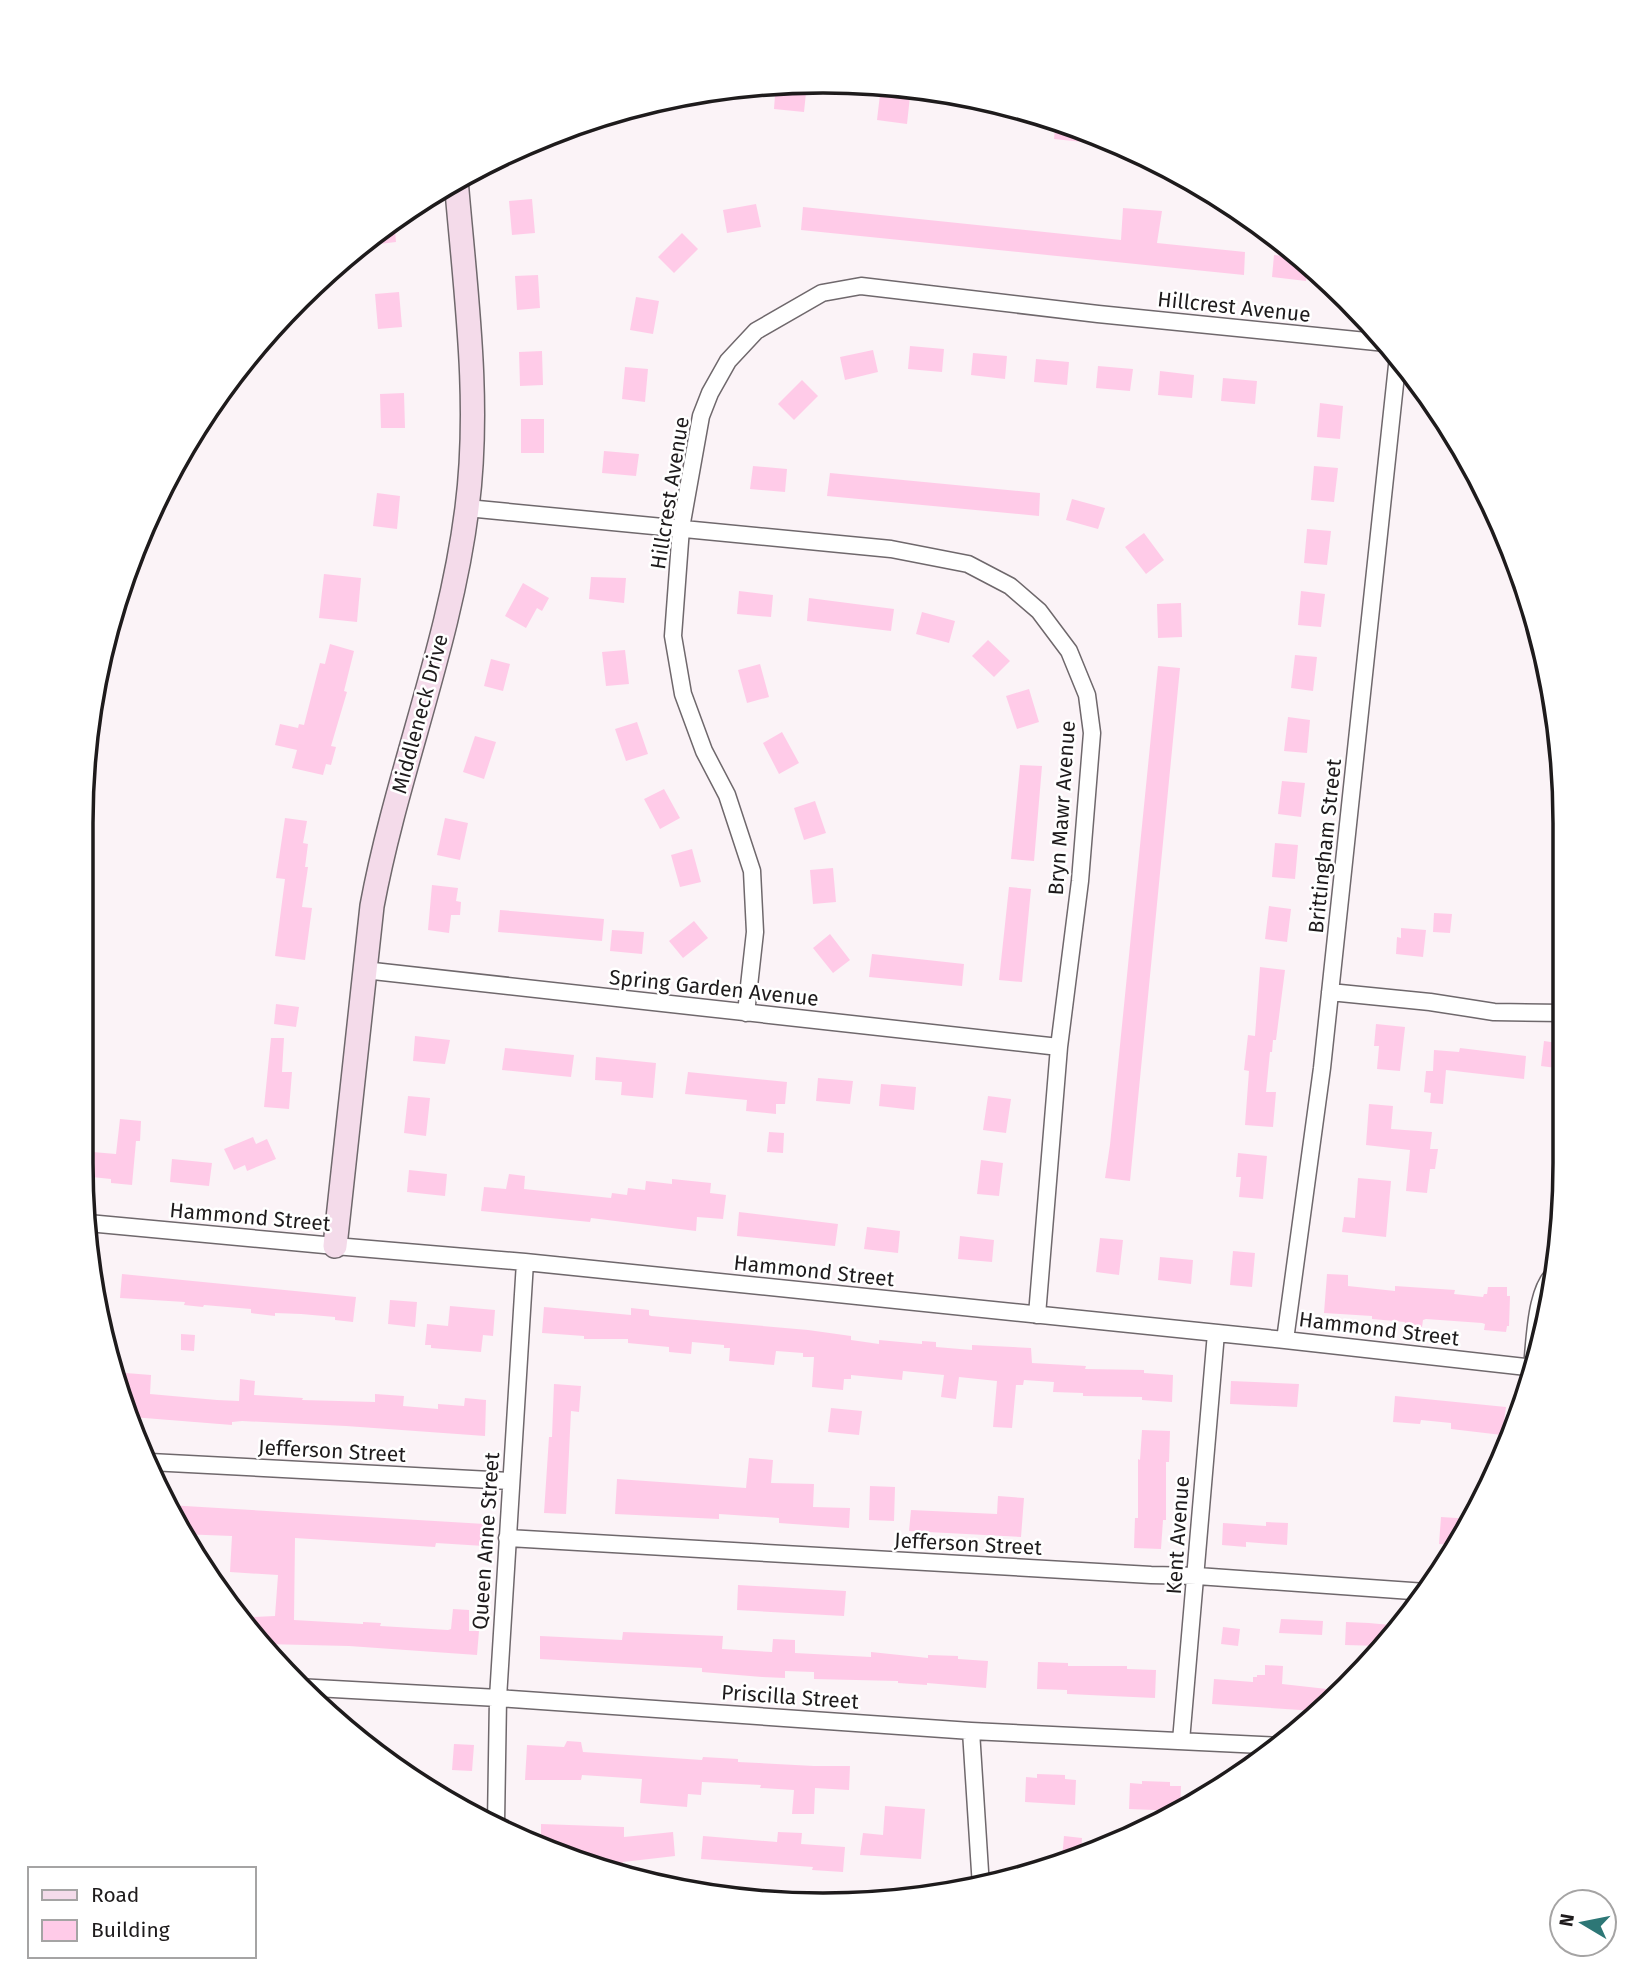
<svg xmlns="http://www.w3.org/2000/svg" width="1646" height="1986" font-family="'Fira Sans',sans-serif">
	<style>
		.building { fill: #ffcbe8 }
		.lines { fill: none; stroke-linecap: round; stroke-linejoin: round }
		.lane-casing { stroke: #6f686c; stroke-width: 11 }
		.street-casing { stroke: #6f686c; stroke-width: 19 }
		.secondary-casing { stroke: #6f686c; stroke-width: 26 }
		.lane { stroke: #fff; stroke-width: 8 }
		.street { stroke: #fff; stroke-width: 16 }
		.secondary { stroke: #f4dbea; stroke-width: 23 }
		.labels { text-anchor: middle; stroke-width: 5; stroke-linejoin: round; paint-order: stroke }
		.street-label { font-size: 21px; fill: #1e1b1c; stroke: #fff }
		.rim { fill: none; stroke: #1e1b1c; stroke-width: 3.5 }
	</style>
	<rect width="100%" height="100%" fill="#fbf3f7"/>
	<!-- building -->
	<path class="building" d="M776,82l31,1 -3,29 -30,-3z
		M881,86l30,1 -4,37 -30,-4z
		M1056,119l29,11 -2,12 -29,-3z
		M532,199l3,34 -23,2 -3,-34z
		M756,204l5,23 -34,6 -4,-23z
		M803,207l318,33 2,-32 39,3 -5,32 88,9 -1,23 -443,-45z
		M394,219l2,23 -34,4 17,-14z
		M682,233l16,16 -24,24 -16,-16z
		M1274,255l29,3 5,3 -2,20 -34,-4z
		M538,275l2,33 -23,2 -2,-34z
		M399,292l3,35 -24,2 -3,-35z
		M636,297l23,4 -6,33 -23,-4z
		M910,346l34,3 -2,23 -34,-3z
		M873,350l5,22 -33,8 -5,-23z
		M542,351l1,34 -23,1 -1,-34z
		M973,353l34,3 -2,23 -34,-4z
		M1036,359l33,3 -2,23 -33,-3z
		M1098,366l35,3 -3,22 -34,-3z
		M625,367l23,2 -3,33 -23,-3z
		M1160,371l34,4 -2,23 -34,-3z
		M1223,378l34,3 -2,23 -34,-3z
		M802,380l16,16 -24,24 -16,-16z
		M404,393l1,35h-24l-1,-34z
		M1320,403l23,3 -3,33 -23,-2z
		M521,419h23v34h-23z
		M604,451l35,3 -3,22 -34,-3z
		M753,466l34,3 -2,23 -35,-3z
		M1314,466l24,2 -4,34 -23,-2z
		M830,473l210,20 -1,23 -212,-20z
		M377,493l23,3 -3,33 -24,-3z
		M1072,499l33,9 -7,21 -32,-9z
		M1307,529l24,2 -4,34 -23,-2z
		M1144,533l20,27 -18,14 -21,-27z
		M324,574l37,4 -4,44 -38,-4z
		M591,577l35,1 -2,25 -35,-4z
		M523,583l26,15 -7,13 -5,-3 -11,20 -21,-12z
		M739,591l34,4 -2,22 -34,-3z
		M1301,591l24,3 -4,33 -23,-2z
		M809,598l85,11 -3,22 -84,-10z
		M1181,603l1,34 -24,1 -1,-34z
		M922,612l33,9 -6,22 -33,-9z
		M988,640l22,21 -16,16 -22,-21z
		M330,644l24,7 -10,40 3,1 -16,54 5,1 -5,18 -5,-1 -3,11 -31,-7 5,-18 -22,-5 5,-21 18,4 1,-4 5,1 16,-62 5,1z
		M625,650l4,34 -23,2 -4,-34z
		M1295,655l22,2 -4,34 -22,-3z
		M491,659l19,5 -7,27 -19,-5z
		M760,664l9,33 -22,6 -9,-33z
		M1158,666l22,2 -50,513 -25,-3 5,-33z
		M1029,689l10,33 -22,7 -11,-33z
		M1288,717l22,3 -3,33 -23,-2z
		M637,722l11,32 -22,7 -11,-32z
		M782,732l17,31 -20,11 -16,-31z
		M475,736l21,6 -12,37 -21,-7z
		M1020,765l22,1 -8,95 -23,-2z
		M1282,781l23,2 -4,34 -23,-3z
		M664,789l16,29 -20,11 -16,-30z
		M815,801l11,32 -22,7 -10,-32z
		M285,818l22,3 -4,22 5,1 -3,23h3l-6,40 10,1 -7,52 -30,-4 10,-77 -9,-1z
		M445,818l23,5 -8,37 -23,-5z
		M1275,843l23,2 -3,34 -23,-2z
		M692,849l9,33 -21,5 -9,-32z
		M833,868l3,34 -23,2 -3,-34z
		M432,885l26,3 -2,13 5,1 -1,13h-9l-2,18 -21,-3z
		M1009,887l22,2 -9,93 -23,-2z
		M1269,906l22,3 -4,33 -22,-3z
		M500,910l104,9 -2,22 -104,-9z
		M1434,913l18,1 -2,19 -17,-1z
		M694,921l14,17 -25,20 -14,-17z
		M1401,928l25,2 -3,27 -27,-3 1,-17 4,1z
		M612,930l32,2 -2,22 -32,-3z
		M830,934l20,26 -17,13 -20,-25z
		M872,954l92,10 -2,22 -93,-9z
		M1260,967l25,3 -9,70h-3l-1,12h-2l-4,40h10l-3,35 -28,-2 4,-54 -5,-1 4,-35 7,1z
		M276,1004l23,3 -3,20 -22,-3z
		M1376,1024l29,3 -5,44 -23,-2 2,-23h-5z
		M415,1036l35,4 -5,24 -32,-3z
		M271,1038h13l-2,34h10l-3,37 -25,-2z
		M1544,1041l20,3v25l-23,-3z
		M505,1048l69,7 -3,22 -69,-7z
		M1460,1048l66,8 -2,23 -78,-9 -3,34 -13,-1 1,-10 -7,-1 2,-21h7l1,-21 25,2z
		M596,1057l60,6 -3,35 -32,-3 1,-13 -27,-2z
		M688,1072l99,10 -2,22h-9v10l-30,-3 1,-11 -62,-6z
		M818,1078l35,3 -3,23 -34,-3z
		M881,1084l35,3 -2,23 -35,-4z
		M408,1096l22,2 -4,38 -22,-3z
		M988,1096l23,3 -5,34 -23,-3z
		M1369,1104l24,2 -2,23 41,3 -2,17h8l-3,20h-5l-3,24 -21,-2 4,-41 -44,-5z
		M120,1119l21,2 -1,20h-4l-4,44 -21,-2v-4l-29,-3 -1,-25 35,3z
		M769,1132l15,1 -1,20 -16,-1z
		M253,1137l3,7 11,-5 9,20 -29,12 -2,-6 -11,5 -10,-21z
		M1238,1153l29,3 -4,43 -24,-2 2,-20h-5z
		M172,1159l40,4 -3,23 -39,-4z
		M981,1160l22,3 -4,33 -22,-2z
		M409,1170l38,4 -2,22 -38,-4z
		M509,1174l16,2 -1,13 87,9 1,-5 15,2 1,-7 17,2 1,-9 26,3v-5l39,4 -1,10 16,2 -3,24 -26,-2 -1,14 -105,-13 -1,4 -109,-11 3,-24 22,2z
		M1358,1178l33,3 -5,56 -44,-5 2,-15 11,1z
		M739,1212l99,12 -3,22 -98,-10z
		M867,1227l33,4 -2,22 -34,-4z
		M960,1236l34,4 -2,22 -34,-3z
		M1100,1238l23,2 -4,35 -23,-3z
		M1233,1251l22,2 -3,34 -22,-2z
		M1160,1257l33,3 -2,24 -33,-4z
		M122,1274l234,23 -3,25 -18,-2v-3l-34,-3 -26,-1v3l-24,-3v-4l-47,-4 -1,2 -19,-2 1,-3 -65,-4z
		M1327,1274l21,1v11l47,5v-5l60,4 -1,4 29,3 1,-3h3l1,-7h19v9h3l-1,30h-2l-1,6 -22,-2 1,-6 -3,-1 -56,-4 -3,1 -1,7 -18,-2 1,-3 -33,-3v-3l-48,-3z
		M390,1300l27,2 -2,25 -27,-3z
		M450,1306l45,4 -2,26 -10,-1 -2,17 -50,-4v-3h-6l2,-21 21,2z
		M544,1307l87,8v-7l18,2v5l2,1 157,14 43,6v4l28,4v-4l43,4v-3l14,1v5l36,3v-5l59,3 1,15 54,3 -1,3 59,1v3l29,2 -1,27 -30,-2v-3l-59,-1v-3l-30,-1 1,-10 -30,-2 -1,5h-7l-4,43 -19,-1 4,-46 -38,-4 -3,22 -15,-2 3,-22 -41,-4 -1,9 -51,-5v4h-7l-1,11 -31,-3 2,-30h-11v-4l-27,-2 -2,14 -45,-4 1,-13h-6v-3l-32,-3 -1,12 -22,-2v-5l-41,-4v-4h-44v-3l-42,-3z
		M181,1334l14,1 -1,16 -13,-1z
		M113,1372l38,3 -1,19 67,6 22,1 1,-22 15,2 -1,14 49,3 -1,2 73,2v-8l29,2 -1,10 35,3v-5l26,2 1,-8 21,2 -1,36 -139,-10 -104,-5 -10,1v3l-100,-8z
		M1231,1381l68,3 -2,23 -67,-3z
		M554,1384l27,2 -2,26 -8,-1 -5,103 -22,-1 5,-76h3z
		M1395,1396l111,11 -4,28 -51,-6v-6l-30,-3 -1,4 -27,-2z
		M831,1408l31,3 -3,24 -31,-3z
		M1142,1430l28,1 -1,31h-3v58h-3l-2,29 -27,-1 1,-30h3v-59l2,1z
		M749,1458l24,2 -2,23 43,1 -1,23 37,1 -1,20 -70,-5v-5l-60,-4v5l-104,-5 2,-35 129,9z
		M870,1486l25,1 -1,34 -25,-1z
		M998,1496l26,2 -3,39 -112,-6 2,-21 86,4z
		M168,1505l317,19 -1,22 -48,-3 -1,4 -140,-9 -1,82 69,4v-2l18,1 -1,3 68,4 3,-1 2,-20 16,1v21h10l-2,24 -128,-9 -85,-2 -13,-17 1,-10 23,-1 3,-41 -48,-3 2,-36 -52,-2z
		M1441,1517l31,2 -17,26 -16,-1z
		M1266,1522l22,1 -1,22 -41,-3v5l-24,-2 1,-22 43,3z
		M738,1585l108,6 -2,25 -107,-6z
		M1281,1619l42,2 -1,14 -43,-2z
		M1346,1622l23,1 32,3 -20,20 -36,-1z
		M1223,1627l17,2 -2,17 -17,-2z
		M623,1632l100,4 -1,13 50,3 1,-13 22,1v13l76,4v-5l57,6v-3l30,1v3l30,2 -2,27 -59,-5v2l-29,-2v-2l-84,-2v-7l-29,-1v7l-23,-1 -60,-5v-4l-162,-9v-23l82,4z
		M1038,1662l30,1v3h59v3l29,1 -1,28 -88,-4v-4l-30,-1z
		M1265,1665l18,1 -1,18 45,5 -1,12 -10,10 -104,-7 2,-25 39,3v-5h4v-2h8z
		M567,1741l14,1 2,10 119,8 1,-3 35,2v3l76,4h36l-1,24 -34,-2 -1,26h-22l2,-24 -34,-2 1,-3 -59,-3 -1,13 -13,-1 -1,13 -47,-4 2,-24 -60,-4 -1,5h-56l2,-35 37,2z
		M454,1744l20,1 -2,26 -20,-1z
		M1037,1774l28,1v4l11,1 -1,25 -50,-3 1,-25 11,1z
		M1142,1781l28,1v4h11l-1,25 -51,-2 1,-26 12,1z
		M885,1806l40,3 -4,50 -61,-4 3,-22 20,2z
		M541,1824l83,3v10l49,-5 2,24 -52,6v9l-38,-5 -44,-21z
		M778,1832l24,1 -1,11 44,3 -2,25 -31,-2 1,-3 -112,-8 2,-23 74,6z
		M1064,1836l18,2 -1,15 -19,6z"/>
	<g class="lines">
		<!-- lane casing -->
		<g class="lane-casing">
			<path id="lane" d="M1528,1367c3,-26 3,-84 27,-99"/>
		</g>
		<!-- street casing -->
		<g class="street-casing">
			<path id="street" d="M467,508l424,41 77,15 42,22 29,25 30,40 18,44 5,38 -12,148 -21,166 -22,268
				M364,970l695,77
				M1330,992l100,10 64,10 70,1
				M746,1013l9,-81 -3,-61 -25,-76 -23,-44 -21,-57 -10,-58 8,-108 20,-112 9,-23 18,-32 28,-30 66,-38 39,-7 237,28 288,29
				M88,1223l247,23 190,16 760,78 250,28
				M1285,1340l37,-272 76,-712
				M150,1462l361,19
				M507,1538l644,37 46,1 229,16
				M297,1687l201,11 473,33 310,15
				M971,1731l10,156
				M1181,1741l35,-408
				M496,1823l2,-125 27,-436"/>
		</g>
		<!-- secondary casing -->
		<g class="secondary-casing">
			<path id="secondary" d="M335,1246l37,-340c25,-134 78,-262 95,-398 14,-108 -2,-220 -11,-329"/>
		</g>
		<!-- lane -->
		<use href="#lane" class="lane"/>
		<!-- street -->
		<use href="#street" class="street"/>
		<!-- secondary -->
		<use href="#secondary" class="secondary"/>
	</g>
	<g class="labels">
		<!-- street labels -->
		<g class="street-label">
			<text transform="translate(1234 307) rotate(6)" y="7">Hillcrest Avenue</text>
			<text transform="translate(670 493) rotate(-81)" y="7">Hillcrest Avenue</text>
			<text transform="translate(420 714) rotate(-75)" y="7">Middleneck Drive</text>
			<text transform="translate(1062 808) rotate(-86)" y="7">Bryn Mawr Avenue</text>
			<text transform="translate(1325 846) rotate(-84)" y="7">Brittingham Street</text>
			<text transform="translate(714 988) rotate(6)" y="7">Spring Garden Avenue</text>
			<text transform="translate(250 1217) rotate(5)" y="7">Hammond Street</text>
			<text transform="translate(814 1271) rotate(6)" y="7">Hammond Street</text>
			<text transform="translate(1379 1329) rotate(7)" y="7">Hammond Street</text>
			<text transform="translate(332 1451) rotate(3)" y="7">Jefferson Street</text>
			<text transform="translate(1178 1535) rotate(-86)" y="7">Kent Avenue</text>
			<text transform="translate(486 1541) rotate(-86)" y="7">Queen Anne Street</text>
			<text transform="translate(968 1544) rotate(3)" y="7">Jefferson Street</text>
			<text transform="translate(790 1697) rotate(4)" y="7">Priscilla Street</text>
		</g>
	</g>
	<!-- crop -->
	<path d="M0 0H1646V1986H0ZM823 93H823A730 730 0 0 1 1553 823V1163A730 730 0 0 1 823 1893H823A730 730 0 0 1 93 1163V823A730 730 0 0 1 823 93Z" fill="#fff" fill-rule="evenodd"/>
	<path class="rim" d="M823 93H823A730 730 0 0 1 1553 823V1163A730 730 0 0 1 823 1893H823A730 730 0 0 1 93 1163V823A730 730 0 0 1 823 93Z"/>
	<!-- legend -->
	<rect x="28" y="1867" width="228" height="91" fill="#ffffff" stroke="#a5a4a4" stroke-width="2"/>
	<rect x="42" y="1890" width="35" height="10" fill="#f4dbea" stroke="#a5a4a4" stroke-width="2"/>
	<text x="91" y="1902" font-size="21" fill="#1e1b1c">Road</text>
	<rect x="42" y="1920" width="35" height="21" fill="#ffcbe8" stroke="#a5a4a4" stroke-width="2"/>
	<text x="91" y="1937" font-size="21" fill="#1e1b1c">Building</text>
	<!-- north arrow -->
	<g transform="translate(1583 1923) rotate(280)"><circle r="33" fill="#ffffff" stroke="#a5a4a4" stroke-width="2"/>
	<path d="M0-5L12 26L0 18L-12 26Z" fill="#2d7776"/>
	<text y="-10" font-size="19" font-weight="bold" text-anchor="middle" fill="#1e1b1c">N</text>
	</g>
</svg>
